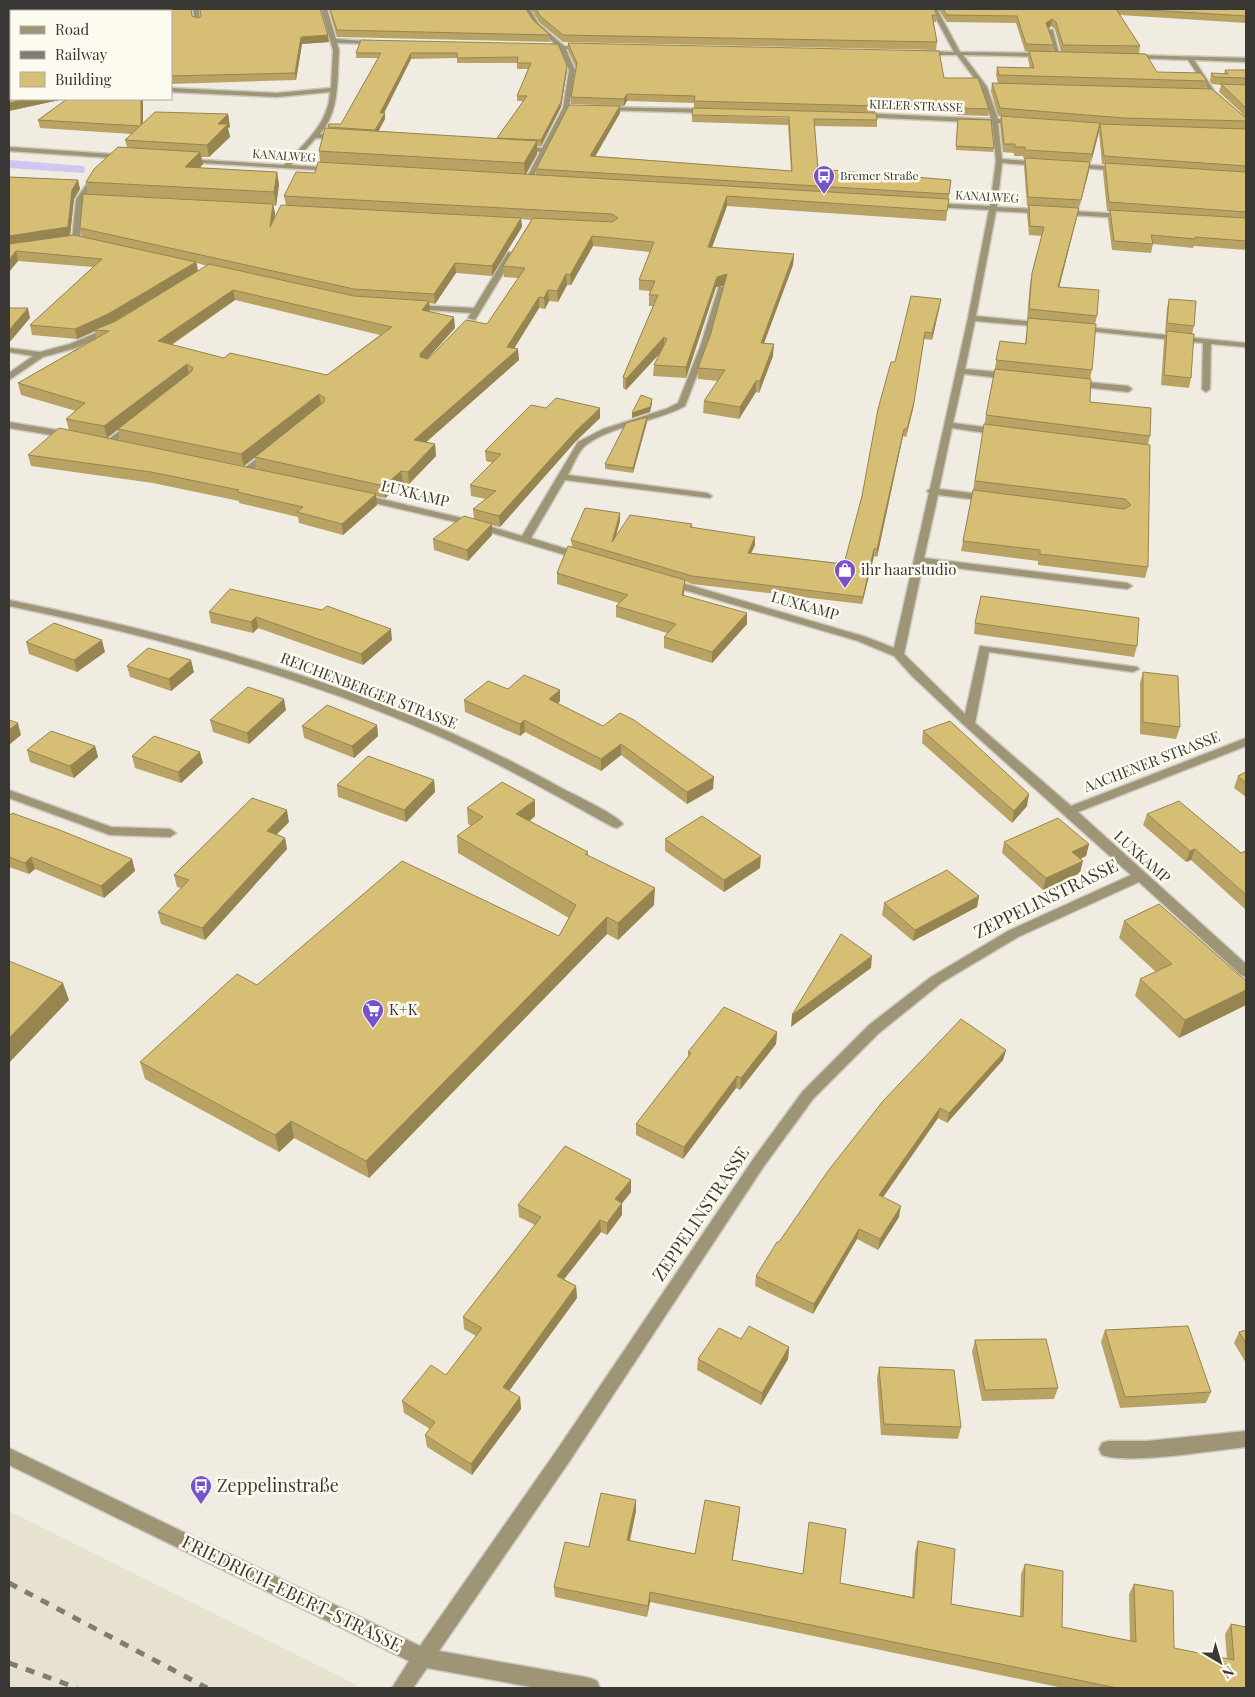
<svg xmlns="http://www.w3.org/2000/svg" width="1255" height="1697" font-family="'Playfair Display',serif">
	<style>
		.built { fill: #e7e1cf }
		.green { fill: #cfc7f1 }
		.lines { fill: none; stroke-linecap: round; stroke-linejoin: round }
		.minor-casing { stroke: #ccc8be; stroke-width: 3 }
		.minor { fill: #9e9476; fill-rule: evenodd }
		.rail { stroke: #7e7c75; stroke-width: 5; stroke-dasharray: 9 9; stroke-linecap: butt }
		.wall { fill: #b8a364; fill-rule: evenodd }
		.shaded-wall { fill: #968551 }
		.building { fill: #d6be74; stroke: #968551; fill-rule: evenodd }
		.labels { text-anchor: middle; stroke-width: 5; stroke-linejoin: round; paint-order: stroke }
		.far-street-label { font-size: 12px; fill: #3a3834; stroke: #fdfaef }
		.far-poi-label { font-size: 12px; fill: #3a3834; stroke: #fdfaef; text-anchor: start }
		.street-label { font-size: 15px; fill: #3a3834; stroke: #fdfaef }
		.poi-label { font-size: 15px; fill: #3a3834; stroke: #fdfaef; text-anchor: start }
		.near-street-label { font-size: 18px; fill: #3a3834; stroke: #fdfaef }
		.near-poi-label { font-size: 18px; fill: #3a3834; stroke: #fdfaef; text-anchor: start }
	</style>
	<rect width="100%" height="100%" fill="#f0ece1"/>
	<!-- built -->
	<path class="built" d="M9,1511l336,168 16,9h-352z"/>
	<!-- green -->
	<path class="green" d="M9,160l74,6 2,2 -1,5 -75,-5z"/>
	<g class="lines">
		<!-- minor casing -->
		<g class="minor-casing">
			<path id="minor" d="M193,9h6l1,14 -5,-1z
				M321,9h6l9,30 45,3 -3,2 -41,-1 2,7c-2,28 1,62 -19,84l20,1 3,2 -3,2 -24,-1 -25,27 42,3 2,1v2l-151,-9 -1,-1 3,-2 98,6c20,-21 45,-42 46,-73l-53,5 -106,-5v-4l106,5 54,-5 2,-38z
				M524,9h6l9,15 25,22 22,2 -20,1 9,21 -6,38 -38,73 -3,2 -3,-2 15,-29 -24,-4 3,-2 23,2 21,-40 6,-38 -9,-21 -19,-1 2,-3 14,1 -22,-20z
				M931,9h6l23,43 85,1 3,2 -3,2 -82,-2 24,32 11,32 22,3 -3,2 -19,-1 4,36 39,3 3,2 -3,2 -39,-3 -5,44 127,7 4,2 -4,2 -128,-7 -20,105 68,7 4,2 -4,2 -69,-6 -10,48 44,4 4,3 -4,3 -45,-5 -11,49 46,6 5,3 -5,3 -47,-7 -13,61 48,6 5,3 -5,3 -49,-6 -14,63 203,25 5,3 -5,3 -204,-25 -19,90 61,60 15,-68 157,21 2,2 -6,3 -144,-20 -14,71 96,83 175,-68v8l-168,66 168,152v13l-5,-2 -102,-93 -121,55 -77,46 -62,50 -66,66 -49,67 -195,296 -130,189 151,27 7,3 3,7h-63l-110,-20 -14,20h-21l17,-27 -400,-196v-17l411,198 137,-196 197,-292 49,-67 66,-66 62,-48 77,-46 123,-56 -166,-149 -53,-50 -18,-20 -36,-15 -194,-57 -1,-2 5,-3 4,1 194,57 28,11 35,-155 -2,-2 3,-2 38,-171 21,-108 -57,-3 -4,-2 4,-2 58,3 6,-45 -4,-38 -130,-6 -3,-2 3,-2 129,6 -10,-32 -24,-32h-34l-3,-2 3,-2 31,1z
				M1048,29l5,1 7,27 -5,-1z
				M1133,55l113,3v4l-52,-2 21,32 31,28v5l-35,-31 -23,-34 -57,-2z
				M604,107l105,2 3,2 -3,2 -107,-3z
				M9,147l117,8 3,2 -3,2 -117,-8z
				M1073,164l48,3 3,2 -3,2 -50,-4 -1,-1z
				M96,173l3,2 -15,24 -4,40 11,2 1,2 -4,2 -16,-5 4,-41 18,-25z
				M508,252l7,2 -40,66 -7,-2 3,-5 -57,-4 -4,-2 4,-2 60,3z
				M719,286l7,2 -18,59 -23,59c-31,17 -70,18 -99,39 -8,6 -13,21 -18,30l139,18 5,3 -2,2 -145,-18 -34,58 55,17v4l-4,1 -126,-38 -99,-23 -2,-2 5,-3 102,24 60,18 56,-94 25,-13 63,-20 12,-6 22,-56z
				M1076,326l170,17v4l-35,-3 -1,45 -4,3 -4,-3 1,-46 -124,-13 -4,-2z
				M107,328l7,2 -38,18 -33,9 -34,23v-7l24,-17 -24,-4v-4l31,4 30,-8z
				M1076,381l52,5 4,3 -4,3 -55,-6v-4z
				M133,421l4,3 -1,2 -24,19h-6v-4z
				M9,422l60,10 5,3 -5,3 -60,-10z
				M270,449l5,3 -2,2 -24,19h-6v-4z
				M9,600c192,39 384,93 556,190 12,6 52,25 58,34l-6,4 -4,-1c-60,-33 -119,-67 -181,-94 -136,-59 -279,-97 -423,-127z
				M9,790l102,37 59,2 6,4 -6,4 -60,-2 -101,-37z
				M1246,1431v16c-31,3 -118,18 -144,8l-3,-6 3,-6 6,-2h39z"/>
		</g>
		<!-- minor -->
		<use href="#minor" class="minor"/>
		<!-- rail -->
		<path class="rail" d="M9,1583l198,105
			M9,1663l68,25"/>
	</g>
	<!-- wall -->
	<path class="wall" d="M9,9h182l1,7 137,26 -27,2 -6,36 -125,4v-73l-107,88 -55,12z
		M329,9h197l7,11 17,15v7l-213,-5z
		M531,9h403l3,6 -1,7h-3l4,20 -1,8 -373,-8 -23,-19z
		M938,9h308v14l-126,-8 20,31 -1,8 18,18 50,9 -2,8 40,27 -26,-24 2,-7 -9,-1 -2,-3 1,-8 13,1 1,-4h21v180l-52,-4 -1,2 -40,-4 -2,9 -39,-3 -4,-31 2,-8h-3l-4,-39 2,-8h-3l-3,-32 1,-8 -41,163 38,29 -2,8 -3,46 -2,9v23l60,34 -2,8v123l-3,11 -107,-13v-4l-77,-10 12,-61 13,-75 14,-74 25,3 3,-25h-1l3,-36 2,-10 10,-37 -13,-1 -2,-21 1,-8h-1l-3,-40 1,-7h-1l-1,-3h-9v-3l-11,-1 -3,-28 1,-8h-3l-7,-25 1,-8h6l-2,-8 1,-8 33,1 -2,-9 1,-7 -4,-1 -9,-28 -69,-1zM1051,26l4,3 6,23h-9l2,-7 -6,-16z
		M568,43l376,35 45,31 -1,7 -31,-1 1,-3 -83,-2v3l-181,-5v-5l-67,-2 -3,5 -53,-2v-7l5,-29 -8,-18z
		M558,44l9,21v5l-6,37 -20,39h-4v8l-11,20 10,1v-6l84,-63v7l-25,43 196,15 -3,-46 -96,-3v-7l185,5v7l-63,-1 4,43 133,11 -5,41 -219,-15 -15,42 82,6 -1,11 -29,78 9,13 -14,37 -3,-1 -17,27 -36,-6 1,-12 14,-20 -20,-2v-11l12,-32 14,-50 -8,1 -30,91 -33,-2 1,-11 5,-11 -33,36 -3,-2v-11l30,-71h-4v-11l1,-4 -11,-1v-10l11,-28 -57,-6 -22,39h-4l-9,17 -9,-1 -4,8 -6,-1 -25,40 5,12 -93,82 9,2 1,12 -27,28 -6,-1 -18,15 -9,-2 1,9 -34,30 -44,-12 -1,-6 -59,-14v-2l-86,-18 -122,-17 -3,-11 41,-25 -3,-11 10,-8 -55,-16 -3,-12 78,-45 -1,-7 -18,8 -45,-4 -2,-10 63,-58 -75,-6 -9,11v-95l69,3 2,9 -6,10 -4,36 12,1 -2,-8 8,-34 -2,-12 41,-35 -2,-7 7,-6 -92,-6 -2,-8 29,-21h76v24l85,-9 2,13 -2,1 2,9 -21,20h-8l2,7 -3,4 77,4 2,13 -3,21 -3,-1 2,8 -1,7 12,-15 -2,-9 31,-23 5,-11 -1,-11 9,-24 13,-3 37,-66h-22v-5zM457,58v5h60v6h11l-11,27v5h6l-26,38 -119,-8 7,-12 -1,-6 27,-54zM521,219l10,1 -28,46 1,11 14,1 -31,46 -59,35h-1l28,-31 -26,-16v-9l6,1 21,-31 36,3 30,-49zM197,263l10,3 -9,5zM235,300l145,35 -53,40 -103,-17 -52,-13zM118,429l2,11 -13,-2zM269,446l-14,11 2,12 -79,-16 66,13z
		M957,123l37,25 -1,4 -37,-2z
		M941,299l-1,6 -8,35 -8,-1 -11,70 -7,28 -3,-1 -26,121 -3,-1 -12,48 -170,-20 -7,-3 -1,14 63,29 -35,39 -48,-15v-11l3,-4 -51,-16v-11l3,-3 -62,-19v-11l15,-26 -1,-7 49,-19 -4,15 76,-12v4l63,9v8l-4,8 93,11 18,-68 33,-134z
		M1169,299l25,27 -2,8 -1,44 -2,10 -28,-3 3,-44 2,-8h-1l2,-25z
		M600,418l-24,23 -76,86 -8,-2v10l-24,26 -34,-11 -1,-11 41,-20 -1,-10 13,-10 -15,-3 -1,-11 23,-22 -7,-2 -1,-10z
		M647,422l-14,51 -28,-4v-5z
		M322,610l70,30 -29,25 -105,-37 -5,5 -42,-10 -2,-11z
		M975,623l162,23 -3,11 -160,-23z
		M26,642l79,10 -28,20 -48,-18z
		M127,666l67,6 -23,19 -41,-14z
		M1143,672l37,55 -4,12 -36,-5v-51z
		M508,689l52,1v11l-2,3 155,85 -26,15 -66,-49 -20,16 -76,-39 -5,4 -55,-24 -1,-12z
		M286,710l-37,34 -36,-12 -3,-12z
		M377,725l1,11 -24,22 -50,-20 -2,-12z
		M923,731l104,75 -15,17 -90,-80z
		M95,746l3,11 -24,21 -44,-16 -3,-12z
		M132,756l71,7 -22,20 -46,-15z
		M1246,772v25l-12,-9 4,-12z
		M434,780l1,12 -29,30 -68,-25 -1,-12z
		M467,808l68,8 -5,5 58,31v3l66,50 -36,35 -11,-6 -238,244 -75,-40 -15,14 -134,-73 -5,-17 117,-77 302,-49 10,-18 -111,-65 -1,-17 14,-10 -3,-2z
		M1147,814l94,39 5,-2v59l-55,-50 -5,2 -43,-37z
		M9,816l123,43 3,12 -31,27 -69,-29 -6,5 -20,-7z
		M289,822l-12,12 8,4 2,11 -82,91 -44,-16 -3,-12 23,-24 -4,-1 -3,-12z
		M665,839l95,29 -36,24 -59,-41z
		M1004,842l85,2 -3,12 -6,3v14l-37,17 -41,-37z
		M979,896l-2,11 -64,34 -31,-26 2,-12z
		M1124,921l122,60v24l-67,33 -44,-42 5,-17 16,-7 -37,-34z
		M777,1032l-1,12 -36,46 -4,-2 -53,71 -47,-24v-11l52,-67v-5z
		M1006,1050l-3,10 -56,63 -9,-5 -55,79 16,20 -21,33 -21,-11 -44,75 -58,-28 1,-10 23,-34z
		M631,1180v12l-9,11v12l-15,20 -6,-3 -37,47 12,7 1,12 -68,93 11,6 1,12 -49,66 -45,-28 -2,-12 5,-6 -26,-16 -2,-12 44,-26 30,-39 -12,-7 -1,-12 72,-92 -16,-8 -1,-12z
		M1105,1330l106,62 -5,11 -86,5 -19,-66z
		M1246,1330v33l-12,-20 5,-11z
		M741,1339l48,8 -1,12 -27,46 -64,-35 1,-11z
		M975,1340l83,48 -4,11 -72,2 -10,-49z
		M879,1367l82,60 -3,12 -77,-4 -4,-56z
		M636,1500v11l-6,30 65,13 44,-36 -7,42 71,14 6,-52 31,61 72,14 3,-45 3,-11 33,63 69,13 1,-43 4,-10 37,63 68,14 -1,-47 5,-10 40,64 53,11 -2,-25 6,-10 15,64h-183l-413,-86 -3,15 -92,-20 -1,-10 35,-40z"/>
	<!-- shaded-wall -->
	<path class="shaded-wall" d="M1052,19l-1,7 -6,5 1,-8z
		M328,35l1,7 -27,2 -6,36 -1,-7 6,-36z
		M411,53v6l-30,60 -1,-6z
		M567,65v5l-6,37 -20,39v-6z
		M627,94v7l-3,5v-7z
		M26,99h38l-55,12v-8z
		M141,99h2v35l-2,-8z
		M620,106v7l-29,51 -1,-8z
		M385,113v6l-9,17 -1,-6z
		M228,114l2,13 -2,1 2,9 -21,20 -2,-12 11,-21z
		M1100,123l-1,9 -8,31 1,-9z
		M537,141v13l-12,22 -1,-13z
		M200,152l3,12 -15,16 -3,-13z
		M1090,162l-1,9 -10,38 2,-9z
		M277,172l2,13 -3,21 -2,-14z
		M78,180l2,9 -6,10 -4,37 -61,10v-10l63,-46z
		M727,196v10l-19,52v-11z
		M273,204l2,9 -4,24 -1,-10z
		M1079,208l-2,9 -20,79 1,-9z
		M521,218l1,9 -30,49v-10z
		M592,236l1,10 -22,39 -1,-10z
		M16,251l2,10 -9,11v-12z
		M794,254l-1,11 -33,89 1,-11z
		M196,262l2,10 -88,52 -16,6 1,1 -18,8 -2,-10z
		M455,263l1,10 -21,31 -1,-10z
		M566,274l1,11 -9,17 -1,-11z
		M727,274v11l-11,2 -30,91v-11l31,-90z
		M233,290l2,10 -75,52 -2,-11z
		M548,290l1,11 -4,8 -1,-11z
		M539,297v11l-30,49 9,-8 1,11 -104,92 -1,-12 93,-93z
		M941,299l-1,6 -8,35v-7z
		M429,301l1,11 -8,-2z
		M28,308l2,10 -21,25v-13z
		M454,317l1,11 -34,38 -1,-12z
		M925,332l-12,77 -7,28 1,-8z
		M664,337v12l-38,41v-11z
		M774,344l-1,12 -14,37 1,-12z
		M187,364l2,11 -82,63 -3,-12z
		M756,381v11l-17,27 1,-12z
		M319,394l2,11 -77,61 -3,-12z
		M652,399v5l-2,8 -18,6v-5z
		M600,408v10l-24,23 -76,86 -1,-11 77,-85z
		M647,417v5l-14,51v-5z
		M904,429l-1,7 -26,121v-8z
		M435,444l1,12 -27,28 -1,-12z
		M401,471l2,12 -18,15 -1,-12z
		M376,494l1,11 -34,30 -1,-11z
		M620,513v8l-8,28v-7z
		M492,524v11l-24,26 -1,-11z
		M755,537v8l-7,15v-7z
		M874,549v7l-12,48 1,-7z
		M685,580l-1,12 -3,14 1,-11z
		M747,613v11l-35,39v-11z
		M256,617l2,11 -5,5 -2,-11z
		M391,629l1,11 -29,25 -2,-11z
		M102,640l3,12 -28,20 -3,-12z
		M191,660l3,12 -23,19 -2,-12z
		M560,690v11l-11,10v-12z
		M284,699l2,11 -37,34 -2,-11z
		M524,720l1,12 -5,4v-12z
		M18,723l3,12 -12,10v-15z
		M377,725l1,11 -24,22 -2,-12z
		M621,744v11l-20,16v-12z
		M95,746l3,11 -24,21 -4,-12z
		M200,752l3,11 -22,20 -3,-11z
		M714,777l-1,12 -26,15v-12z
		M434,780l1,12 -29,30 -2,-12z
		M1029,794l-2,12 -15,17 2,-12z
		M535,800v16l-18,14 -1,-16z
		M287,810l2,12 -20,20 -2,-11z
		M285,838l2,11 -82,91 -3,-12z
		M1089,844l-3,12 -16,8 2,-12z
		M1195,849l-4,11 -5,2 4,-11z
		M761,856l-1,12 -36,24v-12z
		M31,857l4,12 -6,5 -4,-11z
		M132,859l3,12 -31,27 -3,-12z
		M1083,861l-3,12 -37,17 3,-12z
		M655,888l-1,17 -36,35v-17z
		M979,896l-2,11 -64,34 2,-11z
		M607,917v17l-238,244 -3,-17z
		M872,956l-1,12 -80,59 1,-12z
		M63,983l6,17 -60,63v-25z
		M1246,990v15l-67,33 6,-18z
		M777,1032l-1,12 -36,46 1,-12z
		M1006,1050l-3,10 -56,63 2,-10z
		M737,1076l-1,12 -53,71 1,-12z
		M940,1108l-2,10 -61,88 2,-11z
		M291,1121l3,17 -15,14 -4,-17z
		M631,1180v12l-15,19 -1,-12z
		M622,1203v12l-15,20v-12z
		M901,1206l-2,11 -21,33 2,-11z
		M600,1220l1,12 -43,55 -1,-11z
		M859,1229l-2,10 -44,75 1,-10z
		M576,1286l1,12 -73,100 -1,-11z
		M789,1347l-1,12 -27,46 1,-12z
		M520,1397l1,12 -49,66 -1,-11z
		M636,1500v11l-9,40v-11z
		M740,1507l-1,11 -8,53 1,-11z
		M650,1592v10l-3,15 1,-11z"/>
	<!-- building -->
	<path class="building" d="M9,9h182l1,7 6,2 3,-2 -1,-7h120l8,26 -27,2 -6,36 -124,3v-65h-160v88h15l-17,4v-68h2v-7h-2z
		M330,9h196l7,11 17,15 -213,-5z
		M536,9h398l3,6h-5l5,27 -374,-7 -23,-19z
		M943,9h173l24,37 -77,-1 -7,-23 -4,-3 -6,4 8,22 -28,-1 -9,-28 -70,-1z
		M1133,9h113v7z
		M361,40l197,4 9,21 -6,37 -20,38 -44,-2 30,-42h-10l14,-33h-14l1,-6 -61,1v-5h-46l-31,60h5l-10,17 -47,-3 1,-3h12l40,-71h-25z
		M568,43l371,8 5,27h34l11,31 -31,-1v-3l-83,-2v3l-181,-5 1,-5 -68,-2 -3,5 -53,-2 6,-34z
		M1029,51l117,3 11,18 44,1 6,8 -208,-6 -2,-8 37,1z
		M1225,70h21v8l-32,-1 -3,-4 17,1z
		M992,83l220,6 34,29v3l-122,-3 -124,-10z
		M1221,84l25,1v23z
		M67,99h74v26l-1,1 -102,-6z
		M569,105l51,1 -30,50 202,15 -3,-54 -97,-2 1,-7 183,5 1,7 -63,-1 4,50 133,11 -2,14 -413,-25z
		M155,112l73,2 -10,10h10l-21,21 -82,-5z
		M1001,116l99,7 -8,31 -67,-4v-3h-10v-3h-11z
		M958,119l33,1 3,28 -38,-2z
		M1100,124l146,5v37l-142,-10z
		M325,128l212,13 -13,22 -205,-12z
		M118,147l82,5 -15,15 92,5 -3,20 -188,-10 8,-13z
		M1025,158l65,4 -9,38 -53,-3z
		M318,162l631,37 -2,12 -220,-15 -19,51 86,7 -33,89 13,1 -14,37h-4l-16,26 -36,-6 21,-31 -27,-2 12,-32 17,-62 -10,3 -31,90 -32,-2 13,-26 -3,-2 -38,42 -3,-2 35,-82h-9l6,-14 -16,-1 15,-38 -62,-6 -22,39 -4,-1 -9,17 -9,-1 -4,8 -5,-1 -32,50 11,2 -104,91 21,4 -27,28 -7,-1 -17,15 -129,-29 69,-55 1,-4 -6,-4 -78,60 -123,-25 73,-57 2,-4 -6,-4 -83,62 -38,-7 19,-16 -67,-20 91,-52 -15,-1 22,-9 93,-57 145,32 75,5 -7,9 32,7 -34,37v3l8,2 38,-39 21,4 38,-56 -22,-2 30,-48 79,4 6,-4 -6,-4 -328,-18 12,-24 19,1zM233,290l159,37 -65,48 -97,-22 -6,5 -66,-17z
		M1105,163l141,9v40l-137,-10z
		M9,177l69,3 -6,10 -4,37 -59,9z
		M83,194l190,10 -3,23 11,-22 240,13 -29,48 -37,-3 -21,31 -80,-5 -274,-61z
		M1029,205l50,3 -21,79 41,3 -2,26 -68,-7 3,-36 12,-46 -14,-1z
		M1110,210l136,8v23l-51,-4v2l-44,-4 2,9 -39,-3z
		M74,235l122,27 -88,52 -33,15 -45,-4 72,-66 -86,-8 -7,9v-16z
		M911,296l30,3 -9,34 -7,-1 -11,70 -7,27h-3l-27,120h-3l-11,48 -171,-21 -121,-36 14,-32 35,5 -8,29 18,-27 62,9 -2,3 65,10 -7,16 96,11 18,-68 16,-87 13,-47h4z
		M1169,299l27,2 -2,25 -27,-3z
		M9,308h19l-19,22z
		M1028,318l68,6 -4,46 -96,-10 4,-19 26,3z
		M1167,331l27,3 -3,44 -27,-3z
		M995,369l96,10 -1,23 61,6 -1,28 -164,-21z
		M641,395l11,4 -2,8 -18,6z
		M556,398l44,10 -24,23 -77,85 -26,-7 23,-18 -26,-6 31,-31 -16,-3 46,-46 15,3z
		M647,417l-14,51 -28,-4 21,-41z
		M984,424l166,21 -2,122 -108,-13v-4l-77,-9 10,-51 151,19 7,-4 -6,-6 -150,-18z
		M59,428l317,66 -34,30 -45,-12 6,-5 -66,-15 2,-2 -88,-18 -123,-17z
		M464,516l28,8 -25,26 -34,-11z
		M568,546l117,34 -3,15 65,18 -35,39 -48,-15 12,-13 -60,-18 12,-11 -71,-22z
		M230,589l92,21 5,-4 64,23 -30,25 -105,-37 -5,5 -42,-10z
		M981,596l158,22 -2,28 -162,-23z
		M54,623l48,17 -28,20 -48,-18z
		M148,648l43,12 -22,19 -42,-13z
		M1143,672l35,4 2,51 -37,-5z
		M524,675l36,15 -11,9 54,27 17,-13 14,7 80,57 -27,15 -66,-48 -20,15 -77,-39 -4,4 -56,-24 24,-19 20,8z
		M248,687l36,12 -37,34 -37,-13z
		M327,705l50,20 -25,21 -50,-20z
		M9,720l9,3 -9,7z
		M950,721l79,73 -15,17 -91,-80z
		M51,731l44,15 -25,20 -43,-16z
		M154,736l46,16 -22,20 -46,-16z
		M368,756l66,24 -30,30 -67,-25z
		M1246,772v11l-8,-7z
		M502,782l33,18 -19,14 72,38 -3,2 70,34 -37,35 -11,-6 -241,244 -75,-40 -16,14 -135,-73 97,-88 20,11 145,-124 157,75 17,-31 -119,-69 26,-19 -16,-9z
		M252,798l35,12 -20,21 18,7 -83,90 -44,-16 31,-32 -15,-5z
		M1179,801l62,52 5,-2v44l-51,-46 -5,2 -43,-37z
		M12,813l45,16 75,30 -31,27 -70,-29 -6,6 -16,-6v-41z
		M702,816l59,40 -37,24 -59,-41z
		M1058,818l31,26 -17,8 11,9 -37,17 -42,-36z
		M947,870l32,26 -64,34 -31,-27z
		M1159,904l87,77v9l-61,30 -45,-41 32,-15 -48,-43z
		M841,934l31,22 -80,59z
		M9,961l54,22 -54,55z
		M724,1007l53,25 -36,46 -4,-2 -53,71 -48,-23 55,-71 -3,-1z
		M961,1019l45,31 -57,63 -9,-5 -61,87 22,11 -21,33 -21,-10 -45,75 -58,-28 21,-34h2l49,-71 55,-70z
		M565,1146l66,34 -16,19 7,4 -15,20 -7,-3 -43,56 19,10 -73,101 17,10 -49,67 -46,-29 10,-13 -33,-21 29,-36 15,10 36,-47 -19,-11 78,-100 -23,-12z
		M749,1326l40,21 -27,46 -64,-34 21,-31 22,11z
		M1188,1326l23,66 -86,5 -20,-67z
		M1246,1330v13l-7,-11z
		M1046,1339l12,49 -73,2 -10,-50z
		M879,1367l75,3 7,57 -77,-3z
		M601,1493l35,7 -9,40 68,14 10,-54 35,7 -8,53 71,14 6,-52 37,7 -6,54 74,15 4,-57 37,8 -4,55 72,13 2,-53 38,7 -1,56 74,15 -2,-58 39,7 1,57 60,12 -3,-36 15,3v61h-129l-467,-96 -2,14 -94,-19 11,-45 24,5z"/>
	<!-- icons -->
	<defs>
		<g id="bus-pin" transform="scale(1.125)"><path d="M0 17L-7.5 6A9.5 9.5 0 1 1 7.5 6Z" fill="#7752cb" stroke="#fdfaef"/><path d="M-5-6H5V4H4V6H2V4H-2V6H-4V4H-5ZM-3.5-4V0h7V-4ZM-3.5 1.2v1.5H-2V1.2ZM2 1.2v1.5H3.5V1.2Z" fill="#fff"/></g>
		<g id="shop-pin" transform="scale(1.125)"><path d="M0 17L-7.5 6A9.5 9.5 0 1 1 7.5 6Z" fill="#7752cb" stroke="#fdfaef"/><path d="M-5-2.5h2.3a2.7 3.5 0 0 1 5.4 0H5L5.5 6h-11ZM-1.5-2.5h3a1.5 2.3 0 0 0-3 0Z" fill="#fff"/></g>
		<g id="supermarket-pin" transform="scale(1.125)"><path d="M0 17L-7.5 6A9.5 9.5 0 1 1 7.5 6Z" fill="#7752cb" stroke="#fdfaef"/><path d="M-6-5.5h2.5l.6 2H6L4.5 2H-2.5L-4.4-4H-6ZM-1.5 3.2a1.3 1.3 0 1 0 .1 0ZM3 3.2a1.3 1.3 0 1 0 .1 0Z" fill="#fff"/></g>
	</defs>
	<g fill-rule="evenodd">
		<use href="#bus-pin" x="824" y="176"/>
		<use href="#shop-pin" x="845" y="570"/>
		<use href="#supermarket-pin" x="373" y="1010"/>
		<use href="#bus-pin" x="201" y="1486"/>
	</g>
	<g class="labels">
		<!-- far-street labels -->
		<g class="far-street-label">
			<text transform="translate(916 106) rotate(2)" y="4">KIELER STRASSE</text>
			<text transform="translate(284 156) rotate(4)" y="4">KANALWEG</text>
			<text transform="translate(987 197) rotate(3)" y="4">KANALWEG</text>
		</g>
		<!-- far-poi labels -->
		<g class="far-poi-label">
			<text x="840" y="180">Bremer Straße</text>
		</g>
		<!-- street labels -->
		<g class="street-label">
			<text transform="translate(415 494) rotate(14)" y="5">LUXKAMP</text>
			<text transform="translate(805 606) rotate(16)" y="5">LUXKAMP</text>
			<text transform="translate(369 691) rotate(21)" y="5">REICHENBERGER STRASSE</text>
			<text transform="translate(1152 762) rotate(-21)" y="5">AACHENER STRASSE</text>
			<text transform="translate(1142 857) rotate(42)" y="5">LUXKAMP</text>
		</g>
		<!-- poi labels -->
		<g class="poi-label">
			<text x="861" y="575">ihr haarstudio</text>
			<text x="389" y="1015">K+K</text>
		</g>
		<!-- near-street labels -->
		<g class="near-street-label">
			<text transform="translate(1046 899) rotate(-26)" y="6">ZEPPELINSTRASSE</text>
			<text transform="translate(701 1214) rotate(-56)" y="6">ZEPPELINSTRASSE</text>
			<text transform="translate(292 1594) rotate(26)" y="6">FRIEDRICH-EBERT-STRASSE</text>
		</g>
		<!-- near-poi labels -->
		<g class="near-poi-label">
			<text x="217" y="1492">Zeppelinstraße</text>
		</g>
	</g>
	<!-- border -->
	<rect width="1255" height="1697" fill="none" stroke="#3a3834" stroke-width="20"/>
	<!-- legend -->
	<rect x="10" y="10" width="162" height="90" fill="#fdfaef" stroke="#afaca4"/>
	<rect x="20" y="26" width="25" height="8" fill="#9e9476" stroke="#afaca4"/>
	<text x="55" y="35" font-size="15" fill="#3a3834">Road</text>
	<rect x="20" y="51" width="25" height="8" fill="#7e7c75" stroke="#afaca4"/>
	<text x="55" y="60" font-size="15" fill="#3a3834">Railway</text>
	<rect x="20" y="72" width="25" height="15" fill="#d6be74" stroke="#afaca4"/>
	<text x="55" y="85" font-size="15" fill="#3a3834">Building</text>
	<!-- north arrow -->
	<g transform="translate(1220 1662) rotate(142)" stroke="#fdfaef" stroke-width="4" paint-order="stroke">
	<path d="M0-4L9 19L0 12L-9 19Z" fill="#3a3834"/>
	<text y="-8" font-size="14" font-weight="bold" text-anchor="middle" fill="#3a3834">N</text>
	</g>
</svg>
